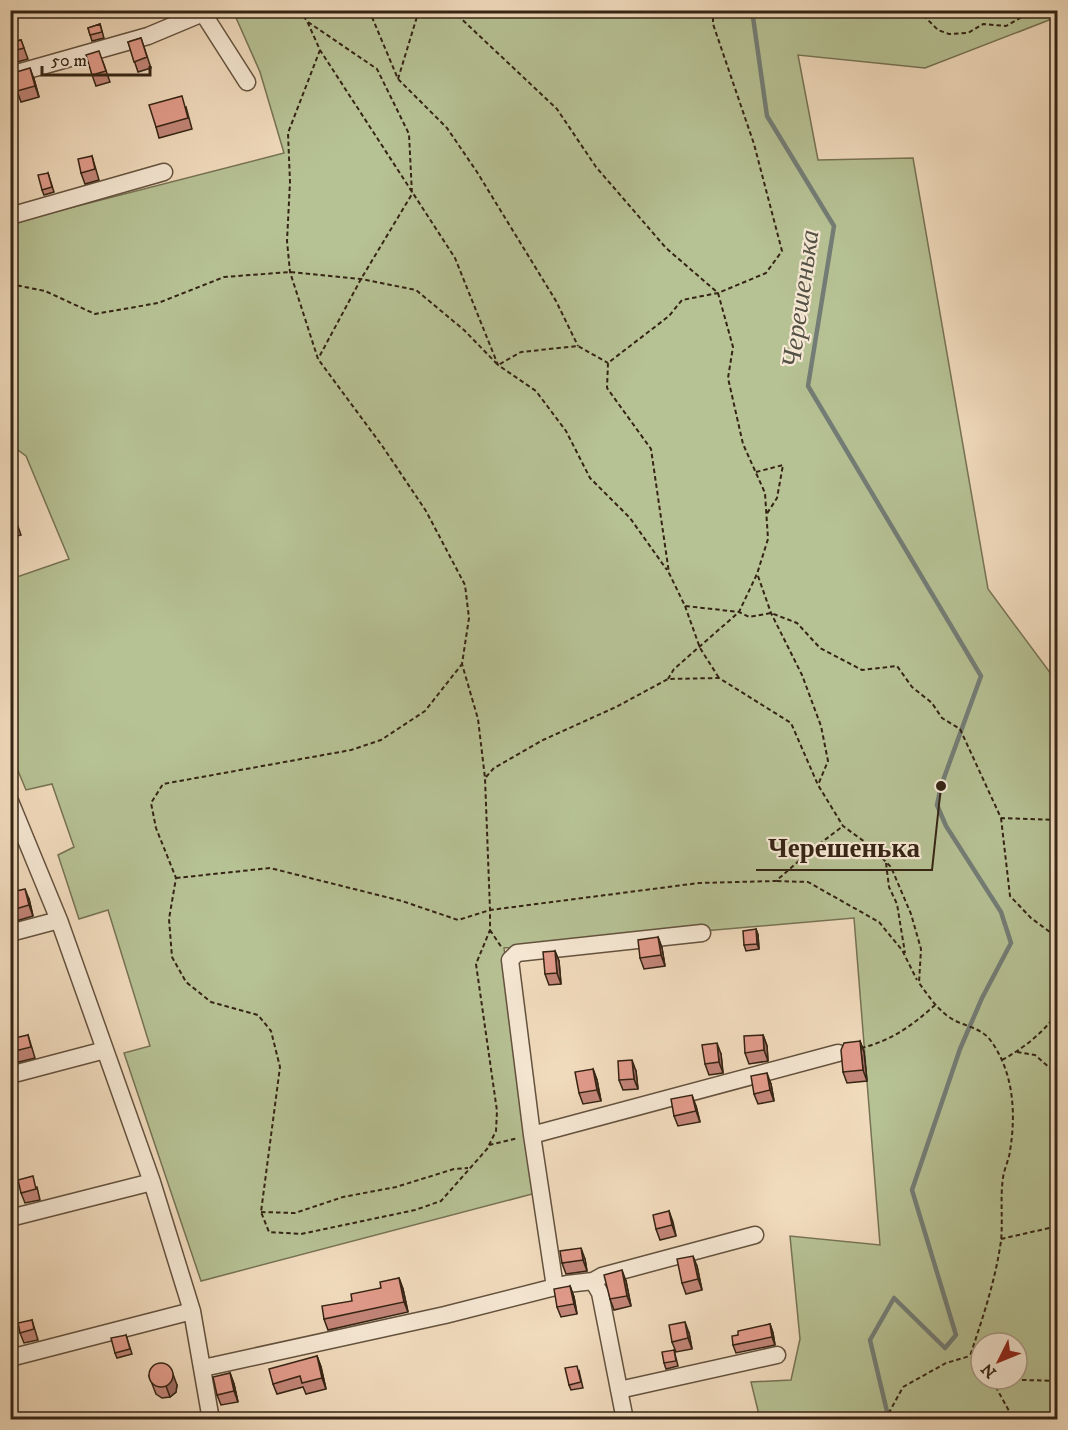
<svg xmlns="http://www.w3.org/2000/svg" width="1068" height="1430" font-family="'IM FELL DW Pica',serif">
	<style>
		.green { fill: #b6c194; stroke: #767254; stroke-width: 1.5; fill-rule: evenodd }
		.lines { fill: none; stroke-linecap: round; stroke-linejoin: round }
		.stream { stroke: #737d76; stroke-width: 4.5 }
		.street-casing { stroke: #64523e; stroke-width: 19 }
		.path { stroke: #352414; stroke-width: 2; stroke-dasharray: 4.5 3; stroke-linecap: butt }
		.street { stroke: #f6e8d4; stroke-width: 16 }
		.wall { fill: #c28578; stroke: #352414; stroke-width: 1.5 }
		.shaded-wall { fill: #9e6c61; stroke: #352414; stroke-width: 1.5 }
		.building { fill: #e29b8b; stroke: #352414; stroke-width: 1.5 }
		.labels { text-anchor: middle; stroke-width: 4.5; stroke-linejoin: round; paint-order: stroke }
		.water-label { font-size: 27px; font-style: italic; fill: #545145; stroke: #f6e8d4 }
		.leader { fill: none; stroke: #352414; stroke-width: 2 }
		.callout-dot { fill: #352414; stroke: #f6e8d4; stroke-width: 2 }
		.callout-label { font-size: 27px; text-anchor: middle; font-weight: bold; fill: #352414; stroke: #f6e8d4; stroke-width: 4.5; stroke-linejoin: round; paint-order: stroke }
	</style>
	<rect width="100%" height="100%" fill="#f1dbbd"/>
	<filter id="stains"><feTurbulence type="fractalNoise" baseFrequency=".00333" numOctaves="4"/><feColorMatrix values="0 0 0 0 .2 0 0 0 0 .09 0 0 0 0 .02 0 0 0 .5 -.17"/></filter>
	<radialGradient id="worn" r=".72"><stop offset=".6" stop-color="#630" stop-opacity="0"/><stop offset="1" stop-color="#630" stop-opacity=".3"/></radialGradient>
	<!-- green -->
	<path class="green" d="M233,11h824v6l-132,51 -127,-13 20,105 95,-2 75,431 69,93v737h-297l-9,-37 40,-2 9,-41 -10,-103 90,9 -26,-327 -350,30 32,245 -335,88 -77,-228 26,-7 -42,-136 -29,9 -21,-64 16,-8 -22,-63 -26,6 -10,-24 -5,-2v-185l58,-20 -43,-103 -15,-11v-222l273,-70 -24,-81zM981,1343h36v36h-36z"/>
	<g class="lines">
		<!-- stream -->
		<path class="stream" d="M752,10l15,106 67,110 -26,160 173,290 -40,110 -4,19 9,21 55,86 10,31 -29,55 -22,51 -48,141 44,145 -11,13 -51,-50 -24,42 19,80"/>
		<!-- street casing -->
		<g class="street-casing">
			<path id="street" d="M201,10l46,72
				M10,75l138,-39 55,-23
				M10,216l154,-44
				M10,801l49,119 93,262 40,129 19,109
				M10,933l49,-13
				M10,1075l95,-25
				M532,1135l306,-82
				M10,1218l142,-36
				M593,1281l9,-5 153,-41
				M555,1287l-23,-152 -22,-175 7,-7 185,-20
				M10,1358l182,-47
				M203,1368l242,-53 122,-31 26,-3 7,12 25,127
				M619,1390l158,-35"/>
		</g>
		<!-- path -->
		<path class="path" d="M299,10l8,11 13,29 135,208 43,107 38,26 30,40 24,47 40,40 37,52
			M369,10l29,69 49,49 30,44 79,129 22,45
			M452,10l105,99 39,58 70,81 52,45 15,54 -5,31 15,66 22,49 3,46 -11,35 -18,38 -65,57 -6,10
			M713,10v14l41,120 28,107 -16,22 -48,20 -36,7 -13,16 -61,47 -1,25 44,61 18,124 16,33 54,6 10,5 22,-4 26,10 23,25 42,22 35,-4 15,21 20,16 10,15 18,11 41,89 57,2
			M918,10l20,20 11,4 19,-1 15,-9 23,2 28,-16
			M308,22l69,47 32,65 3,60 -51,85 -43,80
			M320,50l-32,83 2,49 -3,59 3,31 28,87 65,88 43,64 39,74 4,33 -7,46 16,55 7,59 5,132v20l-14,34 21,147 -1,20 -9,18 -46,52 -26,9 -114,24 -32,-2 -8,-20 19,-145 -9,-36 -13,-16 -47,-13 -25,-20 -14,-25 -3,-38 7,-41 -20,-50 -5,-25 12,-19 188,-34 30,-10 44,-29 37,-47
			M398,79l21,-69
			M10,284l35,7 50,23 63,-11 66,-26 66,-5 71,7 55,11 48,40 34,35 23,-13 57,-6 30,17
			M756,472l27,-7 -6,33 -11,17
			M758,576l13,37 31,62 19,51 7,35 -10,24
			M685,606l15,42 19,30
			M486,777l8,-9 49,-28 73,-33 52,-28 51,-1 72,45 27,62 25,41 26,19 22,22 20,47 10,35 -2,34c9,12 17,25 30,34 14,10 31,9 42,24 23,32 25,73 19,110 -1,9 -6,18 -7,27 -3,20 0,42 -2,63 -6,41 -18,76 -31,115l11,11
			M1001,818l9,78 21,22 27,20
			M886,863l3,24 8,17 8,49
			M176,878l94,-10 132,33 56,19 32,-10 209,-27 77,-2 33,-29 34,-26
			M777,881l31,1 71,40 23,28 15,30
			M490,930l12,18
			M861,1048c30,-7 52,-23 74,-43
			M1017,1052l18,3 23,20
			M1002,1060c22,-12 41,-27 56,-48
			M489,1145l29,-7
			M261,1212l34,1 48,-16 53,-10 58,-18 14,-1
			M1001,1239l57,-13
			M992,1379l66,2
			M992,1380l22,40
			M885,1420l18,-33 43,-24 24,-7"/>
		<!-- street -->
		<use href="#street" class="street"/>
	</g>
	<!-- wall -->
	<path class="wall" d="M100,24l4,14 -12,3 -4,-13z
		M141,38l10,30 -13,4 -10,-30z
		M21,40l7,19 -18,5v-21z
		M103,62l7,20 -14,4 -4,-11z
		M34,79l5,18 -18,5 -4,-11z
		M186,107l6,22 -33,9 -3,-11z
		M92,156l7,24 -14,4 -4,-11z
		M48,173l6,19 -10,3 -2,-5z
		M10,182l7,21 -7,3z
		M10,504l11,31 -11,3z
		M29,899l4,17 -17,5 -4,-11z
		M756,929l2,6 1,14 -13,2 -2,-6z
		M658,937l4,11 3,18 -21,3 -4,-11z
		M555,951l4,10 2,23 -12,1 -4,-11z
		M28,1035l7,23 -20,5 -4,-11z
		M763,1035l4,11 1,15 -19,3 -4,-11z
		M860,1041l4,11 3,29 -20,2 -4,-11z
		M721,1054l2,19 -14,2 -4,-11z
		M593,1069l4,11 4,21 -18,3 -4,-11z
		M636,1071l2,18 -15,1 -4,-10z
		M771,1084l3,17 -16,3 -4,-10z
		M696,1106l4,16 -22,4 -4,-10z
		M37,1187l3,13 -15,3 -4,-10z
		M669,1211l7,25 -16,4 -4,-11z
		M585,1259l2,12 -21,3 -4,-11z
		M697,1266l5,24 -16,4 -4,-11z
		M399,1278l4,11 5,23 -80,18 -4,-11 28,-18 29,-13z
		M626,1281l5,25 -17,4 -4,-11z
		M570,1286l4,11 3,17 -16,3 -4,-10z
		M32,1320l6,20 -14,3 -4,-10z
		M770,1324l3,9 2,12 -39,8 -3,-8 5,-10z
		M689,1333l3,16 -16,3 -4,-10z
		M126,1335l6,19 -15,4 -2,-5z
		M674,1350l4,16 -12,3 -2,-6z
		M317,1356l4,11 5,22 -20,5 -3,-7 -26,7 -4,-10z
		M579,1371l4,17 -12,2 -2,-5z
		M230,1373l4,11 4,18 -17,3 -4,-10z
		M149,1376l28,9 -1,7 -6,5 -8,1 -6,-4z"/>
	<!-- shaded-wall -->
	<path class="shaded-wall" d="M30,68l4,11 5,18 -4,-11z
		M25,889l4,10 4,17 -4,-11z
		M756,929l2,6 1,14 -2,-5z
		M658,937l4,11 3,18 -4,-11z
		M555,951l4,10 2,23 -4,-11z
		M763,1035l4,11 1,15 -4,-11z
		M860,1041l4,11 3,29 -4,-11z
		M717,1043l4,11 2,19 -4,-11z
		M632,1060l4,11 2,18 -4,-10z
		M593,1069l4,11 4,21 -4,-11z
		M767,1073l4,11 3,17 -4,-11z
		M692,1095l4,11 4,16 -4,-11z
		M669,1211l4,11 3,14 -4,-11z
		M581,1248l4,11 2,12 -4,-11z
		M693,1256l4,10 5,24 -4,-11z
		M622,1270l4,11 5,25 -4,-10z
		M399,1278l4,11 5,23 -4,-10z
		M570,1286l4,11 3,17 -3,-10z
		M685,1322l4,11 3,16 -4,-11z
		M770,1324l3,9 2,12 -3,-8z
		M317,1356l4,11 5,22 -4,-11z
		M230,1373l4,11 4,18 -4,-11z
		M173,1374l4,11 -1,7 -6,5 -4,-11z"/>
	<!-- building -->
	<path class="building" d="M100,24l2,8 -12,3 -2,-7z
		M141,38l6,19 -13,5 -6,-20z
		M21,40l3,8 -14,4v-9z
		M99,51l7,20 -14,4 -6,-20z
		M30,68l5,18 -18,5 -4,-18z
		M182,96l6,22 -32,9 -7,-22z
		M92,156l3,13 -14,4 -3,-14z
		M48,173l4,14 -10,3 -4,-15z
		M10,182l3,10 -3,1z
		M10,504l7,20 -7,2z
		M25,889l4,16 -17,5 -2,-6v-9l3,-1 -1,-2z
		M756,929l1,15 -13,1 -1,-14z
		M658,937l3,18 -21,3 -2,-18z
		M555,951l2,22 -12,1 -2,-22z
		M28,1035l3,12 -20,5 -1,-13z
		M763,1035l1,15 -19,3 -1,-17z
		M860,1041l3,29 -20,2 -2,-22 3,-7z
		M717,1043l2,19 -14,2 -3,-19z
		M632,1060l2,19 -15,1 -1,-19z
		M593,1069l4,21 -18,3 -4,-21z
		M767,1073l3,17 -16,4 -3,-18z
		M692,1095l4,16 -22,5 -3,-17z
		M33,1176l3,13 -15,4 -3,-13z
		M669,1211l3,14 -16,4 -3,-14z
		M581,1248l2,12 -21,3 -2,-12z
		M693,1256l5,23 -16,4 -5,-24z
		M622,1270l5,26 -17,3 -6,-24z
		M399,1278l5,24 -80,17 -2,-13 30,-5 -1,-7 30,-6 -1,-6z
		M570,1286l4,18 -17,3 -3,-18z
		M32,1320l2,9 -14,4 -2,-10z
		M685,1322l3,16 -16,4 -3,-17z
		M770,1324l2,13 -39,8 -1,-9 6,-1v-4z
		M126,1335l4,14 -15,4 -4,-15z
		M674,1350l2,11 -12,2 -2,-11z
		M317,1356l5,22 -20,5 -2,-7 -27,8 -4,-15z
		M149 1375a12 12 0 1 1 24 0a12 12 0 1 1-24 0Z
		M577,1366l4,16 -12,3 -4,-17z
		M230,1373l4,18 -17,4 -4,-18z"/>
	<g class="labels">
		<!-- water labels -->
		<g class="water-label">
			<text transform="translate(800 299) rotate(-82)" y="9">Черешенька</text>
		</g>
	</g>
	<!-- callouts -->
	<path class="leader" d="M941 786L932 870H756"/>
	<circle class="callout-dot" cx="941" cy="786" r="6"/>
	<g class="callout-label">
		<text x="844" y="857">Черешенька</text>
	</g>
	<!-- margin -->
	<rect width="1068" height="1430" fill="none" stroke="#f1dbbd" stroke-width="36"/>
	<rect x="12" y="12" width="1044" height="1406" fill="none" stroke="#352414" stroke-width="3"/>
	<rect x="18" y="18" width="1032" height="1394" fill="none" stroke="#352414" stroke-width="1.5"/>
	<!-- north arrow -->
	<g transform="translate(999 1361) rotate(227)"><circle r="28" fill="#f6e8d4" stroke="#a99a87" stroke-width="1.5"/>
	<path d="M0-4.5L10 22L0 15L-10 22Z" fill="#8f2418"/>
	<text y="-9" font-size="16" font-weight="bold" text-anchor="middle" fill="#352414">N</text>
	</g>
	<!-- scale -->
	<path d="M42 66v9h108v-9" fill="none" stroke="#352414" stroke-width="3"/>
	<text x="51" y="66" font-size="18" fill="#352414" stroke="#f6e8d4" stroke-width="4.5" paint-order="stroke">50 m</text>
	<rect width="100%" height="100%" filter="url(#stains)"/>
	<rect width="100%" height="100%" fill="url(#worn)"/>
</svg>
